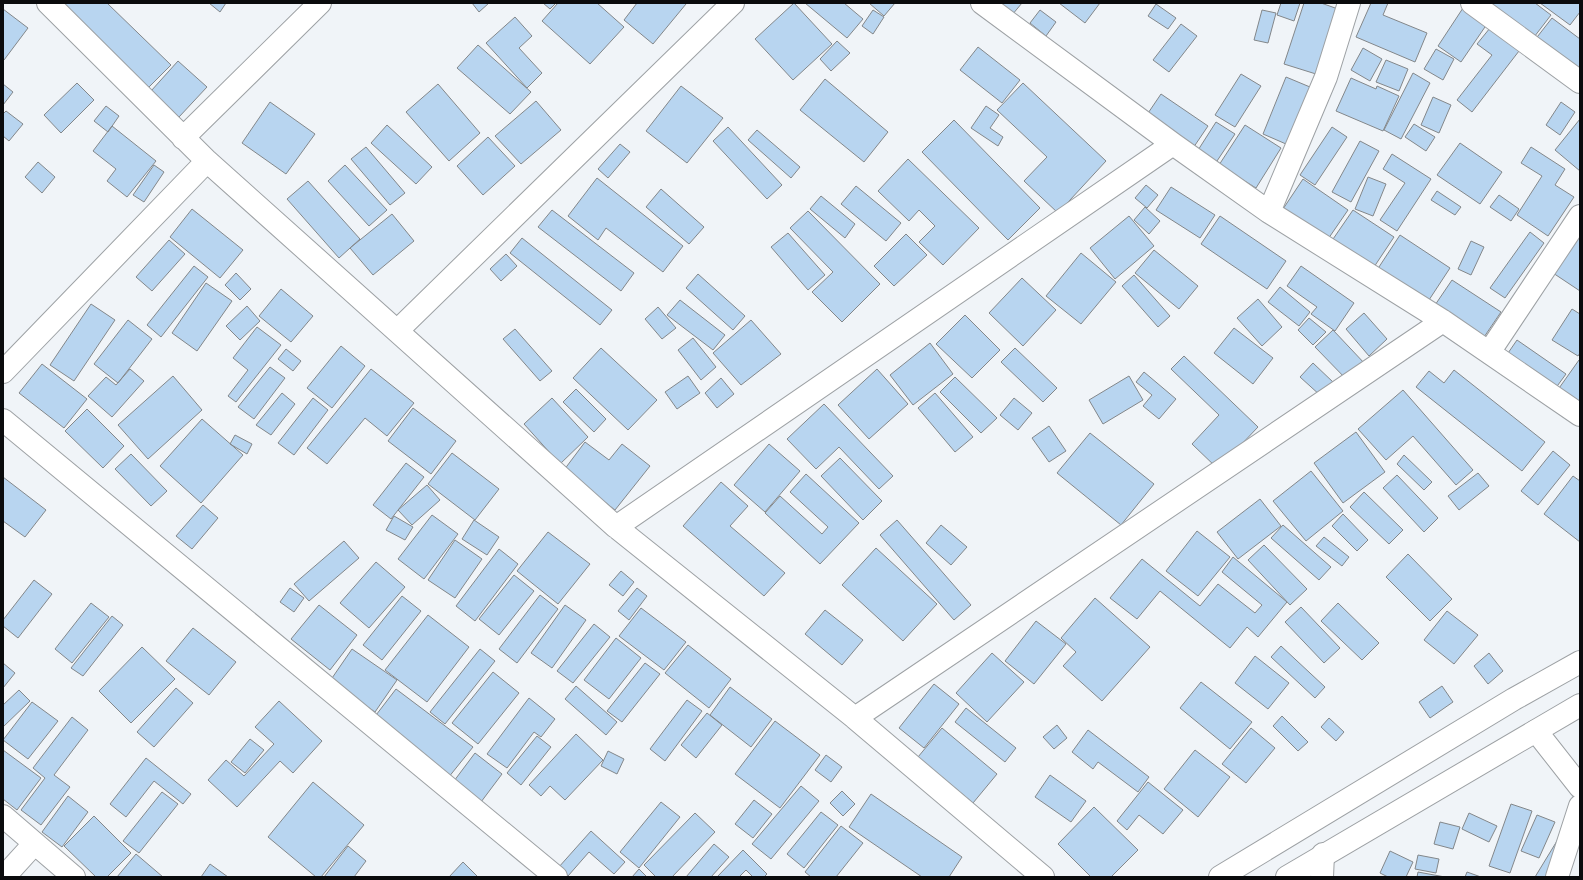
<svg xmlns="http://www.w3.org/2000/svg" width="1583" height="880" font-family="Barlow,sans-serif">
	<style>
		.building { fill: #b8d5f0; stroke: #83878a }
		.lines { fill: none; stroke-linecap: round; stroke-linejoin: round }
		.minor-casing { stroke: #9da1a4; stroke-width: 24 }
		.secondary-casing { stroke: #9da1a4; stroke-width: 24 }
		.minor { stroke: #fff; stroke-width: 22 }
		.secondary { stroke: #fff; stroke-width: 22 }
	</style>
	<rect width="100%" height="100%" fill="#f0f4f8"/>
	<!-- building -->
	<path class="building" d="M57,3h50l64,62 -25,25z
		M209,3h17l-6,9z
		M472,3h17l-10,9z
		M543,3h13l-6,6z
		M558,3h39l27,24 -34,37 -48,-43z
		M637,3h48l1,1 -33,40 -29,-24z
		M794,3l38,41 -39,36 -38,-41z
		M805,3h39l19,16 -16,19z
		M869,3h26l-11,13z
		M997,3h25l-10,12z
		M1059,3h41l-15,20z
		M1281,3h19l-6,18 -17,-6z
		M1304,3h17l17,6 -22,65 -32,-10z
		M1371,3h17l-5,12 44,18 -12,29 -59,-25z
		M1482,3h53l16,12 -20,26z
		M1540,3h40v9l-10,13z
		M1156,4l20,14 -8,11 -20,-13z
		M1463,8l24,16 -26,38 -23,-16z
		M3,9l25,19 -24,32 -1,-1z
		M873,10l11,7 -11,17 -11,-8z
		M1040,10l16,12 -10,14 -16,-13z
		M1262,10l14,3 -8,30 -14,-3z
		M515,17l17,19 -13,12 23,25 -15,15 -41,-45z
		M1552,18l28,21v37l-46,-35z
		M1181,24l16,12 -28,36 -16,-12z
		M1490,28l29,23 -47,61 -15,-12 35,-45 -15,-11z
		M837,41l13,12 -19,18 -11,-12z
		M478,45l53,47 -21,22 -53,-46z
		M978,47l42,33 -18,23 -42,-33z
		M1363,48l19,11 -12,22 -19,-11z
		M1436,49l18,10 -11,21 -19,-11z
		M1386,60l22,9 -9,22 -23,-9z
		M178,61l29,26 -28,30 -28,-26z
		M1413,73l17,10 -29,56 -17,-9z
		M1241,74l20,12 -26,41 -20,-12z
		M1286,77l24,10 -24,57 -23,-10z
		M1351,78l25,11 1,-3 22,10 -16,35 -47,-20z
		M825,79l63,53 -24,30 -64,-52z
		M77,83l17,17 -33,33 -17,-18z
		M1023,83l83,78 -48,52 -34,-32 23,-24 -50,-47z
		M3,84l10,8 -10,13z
		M438,84l42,49 -31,28 -43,-49z
		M681,86l42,32 -36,45 -41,-32z
		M1161,94l47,32 -21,31 -47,-32z
		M1433,97l18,8 -12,28 -18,-8z
		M536,101l25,29 -40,34 -26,-28z
		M270,102l45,32 -29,40 -44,-31z
		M1561,102l14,10 -15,23 -14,-10z
		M106,106l13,10 -11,16 -14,-11z
		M986,106l13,9 -9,13 13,9 -5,9 -27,-18z
		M6,111l17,13 -14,17 -6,-5v-22z
		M1580,119v52l-25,-21z
		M954,120l86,88 -32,32 -86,-88z
		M1216,122l19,12 -24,36 -18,-12z
		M1414,124l21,13 -9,14 -21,-14z
		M387,125l45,42 -16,17 -45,-41z
		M1245,125l36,23 -25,40 -37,-23z
		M112,126l44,35 -29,36 -20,-16 9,-12 -23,-18z
		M728,127l54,58 -15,14 -54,-58z
		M1332,127l15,10 -32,48 -15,-10z
		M757,130l43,37 -9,11 -43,-38z
		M488,137l27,29 -32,29 -26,-29z
		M1360,141l19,10 -28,51 -19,-10z
		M1460,143l42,29 -22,32 -43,-29z
		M620,144l10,8 -22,26 -10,-9z
		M366,147l39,46 -15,12 -39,-46z
		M1531,147l34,22 -10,16 19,12 -26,39 -31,-21 25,-39 -21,-13z
		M1392,154l39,25 -34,52 -17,-11 25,-37 -22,-14z
		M908,159l71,69 -36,37 -24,-23 16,-16 -16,-16 -10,11 -31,-30z
		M38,162l17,15 -13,16 -17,-16z
		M154,165l10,7 -20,30 -11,-7z
		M345,165l42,45 -18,16 -41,-45z
		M1368,177l18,7 -13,32 -18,-7z
		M597,178l86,68 -20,26 -57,-44 -8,12 -30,-24z
		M1303,179l45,31 -22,32 -45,-30z
		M308,181l52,58 -21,19 -52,-59z
		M1146,185l12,10 -11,13 -12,-10z
		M856,186l45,37 -15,18 -45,-37z
		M1171,187l44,28 -15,23 -44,-28z
		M661,189l43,38 -15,17 -43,-37z
		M1437,191l24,16 -6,8 -24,-15z
		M1499,195l20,14 -8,12 -21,-14z
		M821,196l34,28 -10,14 -35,-29z
		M1145,207l15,14 -11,13 -15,-14z
		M192,209l51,41 -23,28 -50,-41z
		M552,210l82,63 -13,18 -83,-64z
		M1353,210l41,27 -22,33 -41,-28z
		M808,211l72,73 -38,38 -30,-30 21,-20 -43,-44z
		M392,214l22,27 -41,34 -23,-27z
		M1129,216l25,30 -39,33 -25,-31z
		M1220,216l66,45 -19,28 -66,-45z
		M1530,232l14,11 -39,55 -15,-10z
		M788,233l37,42 -17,15 -37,-43z
		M906,234l21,21 -33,31 -20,-20z
		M1580,234v57l-27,-18z
		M1400,235l50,33 -23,35 -50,-33z
		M522,238l90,72 -12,15 -90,-72z
		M169,240l16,14 -33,37 -16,-14z
		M1471,241l13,6 -13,28 -13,-6z
		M1154,250l44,36 -19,23 -44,-36z
		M1081,253l35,29 -35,42 -35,-28z
		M506,254l11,12 -16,15 -11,-12z
		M194,266l14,11 -47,60 -14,-12z
		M1301,266l53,37 -19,28 -24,-17 6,-7 -30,-21z
		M236,273l15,16 -11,11 -15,-15z
		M698,274l47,42 -12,14 -47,-42z
		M1134,275l36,41 -12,11 -36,-41z
		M1022,278l34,32 -33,36 -34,-33z
		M1452,280l49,32 -19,28 -49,-32z
		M206,283l26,18 -35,50 -25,-18z
		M1280,287l30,25 -11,14 -31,-24z
		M281,289l32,27 -22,26 -32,-26z
		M1258,299l24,28 -20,19 -25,-28z
		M680,300l45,35 -12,15 -46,-35z
		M91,304l24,16 -41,61 -24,-16z
		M247,306l13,15 -20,19 -14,-14z
		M658,307l18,21 -14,11 -17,-20z
		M1572,309l8,5v39l-2,3 -26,-16z
		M1364,313l23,26 -18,17 -23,-27z
		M965,315l35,35 -28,28 -36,-34z
		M1309,318l17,14 -13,13 -15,-15z
		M128,320l24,19 -34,44 -24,-19z
		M751,320l30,34 -40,31 -28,-32z
		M257,327l24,18 -45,57 -8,-6 20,-26 -15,-12z
		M1234,328l39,30 -20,26 -39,-31z
		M515,329l37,42 -12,10 -37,-42z
		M1333,330l33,35 -17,17 -34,-35z
		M693,338l23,29 -15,13 -23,-30z
		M1517,340l49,34 -11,15 -49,-33z
		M930,343l23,31 -40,31 -23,-30z
		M341,346l24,20 -33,42 -25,-20z
		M601,348l56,52 -29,30 -55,-52z
		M1015,348l42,40 -14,14 -42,-40z
		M286,349l15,12 -8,10 -15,-12z
		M1184,356l74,71 -40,42 -26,-25 27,-29 -48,-46z
		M1579,360h1v47l-23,-16z
		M1313,363l21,20 -13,13 -21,-19z
		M42,364l45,35 -23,29 -45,-35z
		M270,367l15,11 -31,41 -16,-12z
		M130,369l14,12 -32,36 -24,-21 18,-19 10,8z
		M371,369l43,34 -27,33 -22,-18 -38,46 -20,-16z
		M877,369l31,35 -39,35 -31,-34z
		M1454,370l91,72 -23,29 -106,-84 13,-16 15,12z
		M1144,372l32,27 -17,20 -16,-13 9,-11 -16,-13z
		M173,376l29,34 -54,49 -30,-34z
		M688,376l12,17 -23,16 -12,-17z
		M1129,376l14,24 -40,24 -14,-24z
		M955,377l42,41 -16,15 -41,-41z
		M721,378l13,16 -17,14 -12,-15z
		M576,389l30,30 -12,13 -31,-30z
		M1403,390l70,80 -17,15 -43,-49 -27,24 -28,-31z
		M282,393l13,11 -24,31 -15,-10z
		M935,393l38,44 -18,15 -37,-44z
		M313,398l15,12 -34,45 -16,-12z
		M552,398l36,39 -28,27 -36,-40z
		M1014,398l18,15 -14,17 -18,-15z
		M824,404l69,72 -14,13 -40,-42 -23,22 -29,-30z
		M413,408l43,33 -25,33 -43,-33z
		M87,409l37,37 -21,22 -38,-37z
		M202,419l41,36 -42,48 -41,-37z
		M1049,426l17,25 -17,11 -17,-24z
		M1356,432l29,40 -42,31 -29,-40z
		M1090,433l64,51 -33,41 -64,-52z
		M235,435l17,9 -5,10 -17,-10z
		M585,442l24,18 13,-16 28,22 -35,44 -51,-40z
		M769,444l31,27 -35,41 -31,-27z
		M1553,451l17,14 -32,40 -17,-14z
		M452,453l47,36 -24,31 -47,-36z
		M131,454l36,37 -16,15 -36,-37z
		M1404,455l28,27 -8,8 -27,-26z
		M840,458l42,43 -19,19 -42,-44z
		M406,463l18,14 -33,42 -18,-14z
		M1311,471l32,40 -37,30 -33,-40z
		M1478,473l11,13 -30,24 -11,-14z
		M806,474l53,49 -39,41 -55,-51 15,-17 42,38 6,-7 -38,-35z
		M1397,475l41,43 -14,14 -41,-44z
		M1573,476l7,5v61l-36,-28z
		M3,477l43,33 -21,27 -22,-16z
		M721,482l27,24 -18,20 55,47 -21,23 -81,-70z
		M427,485l13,15 -28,25 -14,-15z
		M1364,492l39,38 -14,14 -39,-37z
		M1260,499l21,27 -43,33 -21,-27z
		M203,505l15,13 -26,31 -16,-13z
		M1343,514l25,26 -11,11 -25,-25z
		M432,515l26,19 -34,45 -26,-20z
		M394,516l19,11 -8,13 -19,-10z
		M474,520l25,17 -12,18 -25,-16z
		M897,520l74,85 -17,15 -74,-85z
		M941,525l26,22 -16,18 -25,-22z
		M1283,525l48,42 -12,13 -48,-42z
		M1197,531l33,26 -32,39 -32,-25z
		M548,532l42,32 -32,40 -41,-33z
		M1324,537l25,20 -7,9 -26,-20z
		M455,540l27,19 -27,39 -27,-18z
		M344,541l15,17 -50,43 -15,-17z
		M1264,545l43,44 -17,16 -42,-45z
		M876,548l61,56 -34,37 -61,-56z
		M499,549l19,15 -43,57 -19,-15z
		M1408,554l44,45 -22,22 -44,-44z
		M1233,557l54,45 -29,35 -11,-10 -17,21 -70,-57 -23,28 -27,-21 32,-39 58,47 18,-22 37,29 7,-8 -40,-33z
		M376,562l29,25 -36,41 -29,-25z
		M621,571l13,11 -11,14 -14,-11z
		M514,575l20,16 -35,44 -20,-16z
		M34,580l18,14 -34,44 -15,-12v-6z
		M290,588l14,10 -10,14 -14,-10z
		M637,588l10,8 -18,24 -11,-9z
		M540,595l18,14 -41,54 -18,-14z
		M402,596l19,15 -39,49 -19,-15z
		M1095,598l55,49 -48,54 -39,-35 13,-14 -15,-14z
		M91,603l18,14 -37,46 -17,-14z
		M1338,603l41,40 -17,17 -41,-39z
		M319,605l38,30 -27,35 -39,-31z
		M565,605l21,15 -34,48 -21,-15z
		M1301,607l39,41 -16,15 -39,-41z
		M641,608l45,34 -22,28 -45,-34z
		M825,610l38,30 -21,25 -37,-31z
		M1447,611l31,24 -24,29 -30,-24z
		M428,615l41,32 -42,55 -42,-32z
		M112,616l11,9 -40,51 -12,-8z
		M1036,621l30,23 -32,40 -29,-23z
		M594,624l16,13 -37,46 -16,-12z
		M193,628l43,34 -27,33 -43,-34z
		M616,638l25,20 -32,41 -25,-19z
		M688,645l43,34 -22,29 -44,-35z
		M1281,646l44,41 -10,11 -44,-41z
		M142,647l33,32 -44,44 -32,-32z
		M352,649l45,31 -22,32 -45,-31z
		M480,649l15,12 -50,63 -15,-12z
		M992,653l32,29 -37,40 -31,-29z
		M1489,653l14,18 -15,13 -14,-18z
		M1255,656l34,27 -21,26 -33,-26z
		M3,663l12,10 -12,15z
		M645,663l15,11 -38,48 -15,-11z
		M493,672l26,21 -41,51 -26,-21z
		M1201,682l51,40 -22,27 -50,-41z
		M934,684l25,20 -35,44 -25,-20z
		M576,686l41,36 -11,13 -41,-36z
		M1442,686l11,16 -23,16 -11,-16z
		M730,687l42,32 -21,28 -41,-32z
		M176,688l17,15 -39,44 -17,-15z
		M396,689l77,58 -25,31 -75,-59z
		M19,690l11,11 -27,26v-22z
		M529,698l26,21 -14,18 -7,-5 -27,36 -20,-14z
		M687,700l15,11 -37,50 -15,-12z
		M279,701l43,40 -29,32 -13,-12 -43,46 -29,-27 18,-20 18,16 30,-32 -19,-17z
		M32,702l26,19 -30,38 -25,-19z
		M966,708l50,40 -11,14 -50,-40z
		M707,713l15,12 -26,33 -15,-13z
		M1282,716l26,26 -10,9 -25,-25z
		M72,717l16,13 -34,45 16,12 -29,38 -20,-15 24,-32 -12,-10z
		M1329,718l15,14 -8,9 -15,-14z
		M775,721l45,34 -40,53 -45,-34z
		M1057,725l10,13 -13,11 -11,-12z
		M942,728l55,46 -24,29 -55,-46z
		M1251,728l24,20 -29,35 -24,-19z
		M1088,730l61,47 -11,15 -40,-30 -5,7 -21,-17z
		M576,734l27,26 -38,40 -15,-14 -9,10 -12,-11z
		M537,736l14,11 -30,38 -14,-12z
		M250,739l14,11 -19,23 -14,-11z
		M3,750l38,28 -24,32 -14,-11z
		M1195,750l35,27 -32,40 -34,-28z
		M608,751l16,8 -7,15 -16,-8z
		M475,753l27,21 -21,28 -27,-21z
		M826,755l16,12 -11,15 -16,-12z
		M146,758l45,36 -8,10 -29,-23 -28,36 -16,-13z
		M1050,775l36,26 -15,21 -36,-25z
		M313,782l51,43 -43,52h-5l-48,-40z
		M1148,782l35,28 -20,24 -24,-19 -12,15 -10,-9z
		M801,786l18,15 -48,58 -19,-15z
		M842,791l13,13 -12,12 -13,-13z
		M162,792l16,12 -39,49 -16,-12z
		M871,794l91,63 -13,20h-27l-73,-50z
		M68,796l20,16 -26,35 -20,-15z
		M754,800l18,14 -19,24 -18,-14z
		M661,802l19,15 -41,51 -19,-16z
		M1511,804l21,7 -22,62 -21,-7z
		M1094,807l44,43 -27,27h-20l-33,-33z
		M821,812l17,13 -34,43 -17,-14z
		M695,813l20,19 -43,45h-16l-12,-12z
		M1469,813l28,13 -8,16 -27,-13z
		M1537,815l18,7 -16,36 -18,-7z
		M94,816l37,37 -24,24h-11l-32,-31z
		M1440,822l20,5 -7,22 -19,-5z
		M841,826l22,17 -27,34h-25l-6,-5z
		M591,831l34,31 -11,12 -25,-22 -21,24 -10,-8z
		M1560,836l-1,41h-24z
		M714,844l15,13 -18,20h-25z
		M348,846l18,15 -12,16h-30z
		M743,850l24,24 -3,3h-11l-7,-7 -7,7h-22z
		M1390,851l23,11 -7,15h-18l-8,-4z
		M136,854l27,23h-46z
		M1418,855l21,4 -3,14 -21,-4z
		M463,862l15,15h-29z
		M210,864l18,13h-27z
		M639,869l8,8h-15z
		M1418,872l27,5h-28z
		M1467,872l14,5h-16z"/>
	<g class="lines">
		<!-- minor casing -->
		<g class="minor-casing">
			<path id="minor" d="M48,3l159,158 409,366 239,191 188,159
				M982,3l191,141 96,68 174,109 137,94
				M1472,3l108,79
				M183,138l137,-135
				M1269,212l57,-135 23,-74
				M397,331l336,-328
				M1490,351l90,-135
				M3,372l204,-211
				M3,420l553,457
				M616,527l557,-383
				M855,718l588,-397
				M1536,731l44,56
				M3,816l71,61
				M4,877l30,-33
				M1322,877l1,-23
				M1557,877l23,-71"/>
		</g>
		<!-- secondary casing -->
		<g class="secondary-casing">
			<path id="secondary" d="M1220,877l294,-178 66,-37
				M1287,877l293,-172"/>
		</g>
		<!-- minor -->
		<use href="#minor" class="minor"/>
		<!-- secondary -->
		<use href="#secondary" class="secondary"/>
	</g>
	<!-- border -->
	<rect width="1583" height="880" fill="none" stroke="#0a0b0d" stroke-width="8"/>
</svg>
